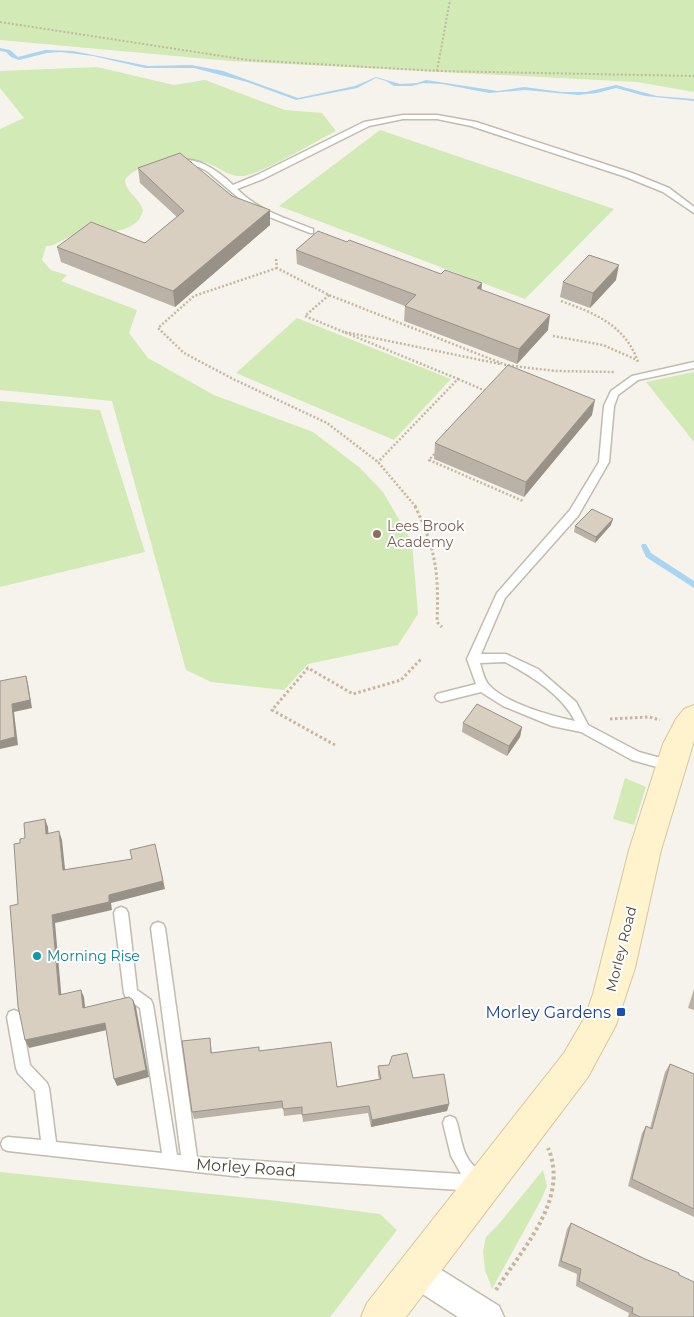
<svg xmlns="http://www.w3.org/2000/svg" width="694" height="1317" font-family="Montserrat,sans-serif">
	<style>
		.green { fill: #d2eab5 }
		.water { fill: #a9d4f2 }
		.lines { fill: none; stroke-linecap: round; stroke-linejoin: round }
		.stream { fill: #a9d4f2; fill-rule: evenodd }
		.lane-casing { stroke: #c2bbae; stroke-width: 3 }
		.street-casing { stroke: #c2bbae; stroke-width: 3 }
		.secondary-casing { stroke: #d6c79b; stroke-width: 2 }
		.path-far3 { stroke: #c4b79f; stroke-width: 2; stroke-dasharray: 2 2; stroke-linecap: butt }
		.path-far2 { stroke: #c4b79f; stroke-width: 2.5; stroke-dasharray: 2 2; stroke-linecap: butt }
		.path-far1 { stroke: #c4b79f; stroke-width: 3; stroke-dasharray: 2.5 2.5; stroke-linecap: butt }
		.path { stroke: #c4b79f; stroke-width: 4; stroke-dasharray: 3 3; stroke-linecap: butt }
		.lane { fill: #fff; fill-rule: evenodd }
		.street { fill: #fff; fill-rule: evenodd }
		.secondary { fill: #fff3cd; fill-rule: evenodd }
		.wall { fill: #bab2a6 }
		.shaded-wall { fill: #979187 }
		.building { fill: #d8cfc1; stroke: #979187 }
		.education-dot { fill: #8d6e63; stroke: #fff; stroke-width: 2 }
		.culture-dot { fill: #0f9aa8; stroke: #fff; stroke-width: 2 }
		.transit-dot { fill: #1a4fb4; stroke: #fff; stroke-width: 2 }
		.labels { text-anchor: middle; stroke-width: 4; stroke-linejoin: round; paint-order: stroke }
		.education-label { font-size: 14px; fill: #785e54; stroke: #fff; text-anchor: start }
		.street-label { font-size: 14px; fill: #4b4439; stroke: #fff }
		.culture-label { font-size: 14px; fill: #0d838f; stroke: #fff; text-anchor: start }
		.near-transit-label { font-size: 16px; fill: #164399; stroke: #fff; text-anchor: end }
		.near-street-label { font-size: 16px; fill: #4b4439; stroke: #fff }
	</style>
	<rect width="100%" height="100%" fill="#f6f3ec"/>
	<!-- green -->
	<path class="green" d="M0,0h694v92l-57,-10 -407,-21 -230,-21z
		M97,67l77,18 31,-5 80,30 37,3 14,18c-20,10 -74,43 -93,45 -16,1 -23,-9 -36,-13 -21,-7 -69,-2 -82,17 1,13 14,17 18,30 -5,28 -49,20 -69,25 -10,3 -19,12 -28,11l-4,14 9,10 16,5 -6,6 76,29 -8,23 19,25 66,37 99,37 46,35 24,25 29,50 6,72 -20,31 -90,19 -24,26 -73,-8 -25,-12 -74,-269 -112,-11v-261l24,-11 -24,-30v-17z
		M380,130l234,79 -89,90 -246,-93z
		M297,318l154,61 -57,61 -158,-67z
		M694,372v70l-48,-60z
		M0,401l100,9 45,142 -145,35z
		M625,778l21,9 -12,38 -21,-6z
		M543,1170l4,16 -6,14 -49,89 -7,-19 -2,-19 3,-14 12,-12z
		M0,1172l278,29 102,13 17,16 -67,87h-330z"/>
	<!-- water -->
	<path class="water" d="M0,48l10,2 8,7 27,-7 28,1 75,15 43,-1 32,6 75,27 57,-12 21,-9 24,7 17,-1 9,-3 72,11 26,-4 38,5h24l30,-7 41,11 37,3v2l-49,-5 -29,-8 -19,5 -19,2 -53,-5 -36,3 -47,-9 -19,-1 -11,3h-18l-8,-5 -10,-3 -19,10 -61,12 -49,-18 -53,-14h-49l-52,-12 -32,-4 -14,1 -28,7 -8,-3 -5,-5 -6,-1z"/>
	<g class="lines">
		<!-- stream -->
		<path class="stream" d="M642,544h4l5,9 43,28v7l-48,-31 -5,-11z"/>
		<!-- lane casing -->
		<g class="lane-casing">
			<path id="lane" d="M403,115h34l39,7 156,51 37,15 25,19v6l-31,-21 -37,-15 -155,-51 -34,-7h-34l-34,7 -106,53 -26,10c22,22 48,29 76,40v4h-3l-56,-22 -47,-40 -8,-4 -22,-1 -4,-2c19,-13 47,8 60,21l24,-10 107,-53z
				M694,362v6l-56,12 -20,15 -4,11 -5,56 -31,54 -73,82 -24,56h25l32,15 38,33 12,23 51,27 36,10 2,4 -2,4 -4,1 -39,-11 -51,-28 -29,-6 -49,-20 -22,-14 -40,10 -4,-2 -2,-3 2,-3 39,-10 -9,-25 30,-66 73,-83 29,-48 5,-56 7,-15 21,-15zM505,662c26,14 56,32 70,59 -24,-5 -70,-18 -86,-36 -5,-5 -7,-16 -9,-22z
				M121,907l5,2 2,4 9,77 14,10 2,5 24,150h4l-30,-227 2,-4 5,-2 5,2 2,4 32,229 264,17 -10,-18 -8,-33 2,-5 5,-2 5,2 2,5c4,14 5,30 15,41 6,7 13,9 17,17l-3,5 -10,5 -243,-15 -225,-25 -5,-2 -2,-5 2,-5 5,-2 33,3 -6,-49 -17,-18 -2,-5 -9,-51 2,-5 5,-2 5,2 2,5 9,48 17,18 2,5 7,54 106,11 -22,-145 -14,-10 -2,-5 -10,-80 2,-4z"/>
		</g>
		<!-- street casing -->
		<g class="street-casing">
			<path id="street" d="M417,1252l11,5 15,14 56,35 5,11h-46l-37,-24 -15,-14 -5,-11 5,-11z"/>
		</g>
		<!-- secondary casing -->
		<g class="secondary-casing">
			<path id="secondary" d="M694,705v36l-33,109 -26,118 -19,57 -28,52 -182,240h-45l6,-14 197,-250 21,-36 8,-23 36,-144 34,-106 13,-25 8,-10z"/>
		</g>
		<!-- path-far3 -->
		<path class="path-far3" d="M0,22l248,38 189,11 257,5
			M437,71l13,-71"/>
		<!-- path-far2 -->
		<path class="path-far2" d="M276,259l1,9 52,27 177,70 49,6 60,1
			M277,268l-83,28 -36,32 26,25 49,26 94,44 51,39 38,45
			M329,295l-24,21 153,63 -80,83
			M561,301c34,12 65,25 77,61
			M345,332l155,32
			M553,336l50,9 34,15
			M458,379l30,13
			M437,451l-8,9 94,41"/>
		<!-- path-far1 -->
		<path class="path-far1" d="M415,506c21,44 24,67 22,116l5,5
			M610,719l39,-2 11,3
			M335,745l-63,-35 36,-42 45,26 48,-14 20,-21"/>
		<!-- path -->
		<path class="path" d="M496,1290c26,-41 74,-91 52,-142"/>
		<!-- lane -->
		<use href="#lane" class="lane"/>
		<!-- street -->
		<use href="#street" class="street"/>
		<!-- secondary -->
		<use href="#secondary" class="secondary"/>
	</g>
	<!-- wall -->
	<path class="wall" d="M138,168l94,28 38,29 -95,82 -114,-45 -4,-15 88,-4 32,-26 -37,-34z
		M347,242l134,48 67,40 -31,34 -113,-43 1,-15 -108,-42 -1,-14z
		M616,280l-26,28 -30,-11 3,-15z
		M592,415l-68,82 -90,-38 1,-16z
		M611,525l-16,18 -21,-11 1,-6z
		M463,723l59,4 -2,10 -13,19 -45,-24z
		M694,989v21l-6,-2z
		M210,1038l2,15 47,-2 78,36 42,-8 -1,-5v-8l35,12 36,26 -2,7 -76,16 -3,-14 -65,9 -1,-8 -18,2 -1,-8 -89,11 -2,-7z
		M670,1064l24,10v143l-66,-31 14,-53 4,-7 4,2 15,-56z
		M571,1223l108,52 15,42h-66l1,-4 -53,-27 1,-12 -19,-8 9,-37z"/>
	<!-- shaded-wall -->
	<path class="shaded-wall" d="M270,210v15l-95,82 -2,-16z
		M619,265l-3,15 -26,28 3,-15z
		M482,283l-1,15 -4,-10z
		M550,315l-2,15 -31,34 2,-15z
		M595,400l-3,15 -68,82 2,-15z
		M613,519l-2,6 -16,18 1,-6z
		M26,676l2,8 4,24 -18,4 4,33 -18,4v-8l12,-37z
		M522,727l-2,10 -13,19 2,-10z
		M45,819l3,8 1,15 -3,-8z
		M59,831l3,9 4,38 -3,-8z
		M155,844l10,45 -54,14 1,7 -57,13 7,79 -3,-7 -7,-80 57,-20z
		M81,990l3,7 2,18 -3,-7z
		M133,1000l3,7 13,70 -32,9 -3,-7z
		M105,1023l2,7 -78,18 -4,-8z
		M449,1104l-2,7 -76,16 1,-7z"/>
	<!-- building -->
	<path class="building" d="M180,153l52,43 38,14 -97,81 -116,-44 34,-25 54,21 39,-32 -46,-43z
		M318,231l29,11 2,-2 92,34 4,-4 37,13 -5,5 73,27 -31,34 -114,-43 11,-11 -120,-45z
		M589,255l30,10 -26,28 -30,-11z
		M508,365l87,35 -69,82 -91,-39z
		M592,509l21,10 -17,18 -21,-11z
		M26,676l4,24 -18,4 3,33 -15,4v-60z
		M477,704l45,23 -13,19 -46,-23z
		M45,819l1,15 13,-3 4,39 69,-11 -2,-9 25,-6 8,37 -54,14v7l-57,13 7,80 22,-5 2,18 46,-11 4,3 13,70 -32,9 -9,-56 -80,17 -7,-34 -8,-100 8,-2 -4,-60 6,-1v-4l5,-1 -1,-15z
		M210,1038l1,15 48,-6v4l72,-9 6,45 44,-8 -3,-13 11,-1 3,-9 15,-3 6,25 31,-4 5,30 -77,16 -3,-14 -67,9v-8l-19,2 -1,-8 -90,11 -10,-71z
		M670,1064l24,10v135l-62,-30 14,-53 6,3z
		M571,1223l74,36 34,14v2l15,7v35h-54l-8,-4 1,-5 -54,-27 2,-12 -20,-8z"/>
	<!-- markers -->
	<circle class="education-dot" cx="377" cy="534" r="5"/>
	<circle class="culture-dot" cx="37" cy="956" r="5"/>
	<rect class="transit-dot" x="616" y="1007" width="10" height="10" rx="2.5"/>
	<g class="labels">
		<!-- education labels -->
		<g class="education-label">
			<text x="387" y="531">Lees Brook<tspan x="387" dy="16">Academy</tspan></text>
		</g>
		<!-- street labels -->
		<g class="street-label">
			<text transform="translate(621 949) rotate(-76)" y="5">Morley Road</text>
		</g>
		<!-- culture labels -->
		<g class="culture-label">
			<text x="47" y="961">Morning Rise</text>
		</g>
		<!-- near-transit labels -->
		<g class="near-transit-label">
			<text x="611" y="1018">Morley Gardens</text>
		</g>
		<!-- near-street labels -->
		<g class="near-street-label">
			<text transform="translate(246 1167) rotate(4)" y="6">Morley Road</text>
		</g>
	</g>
</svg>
